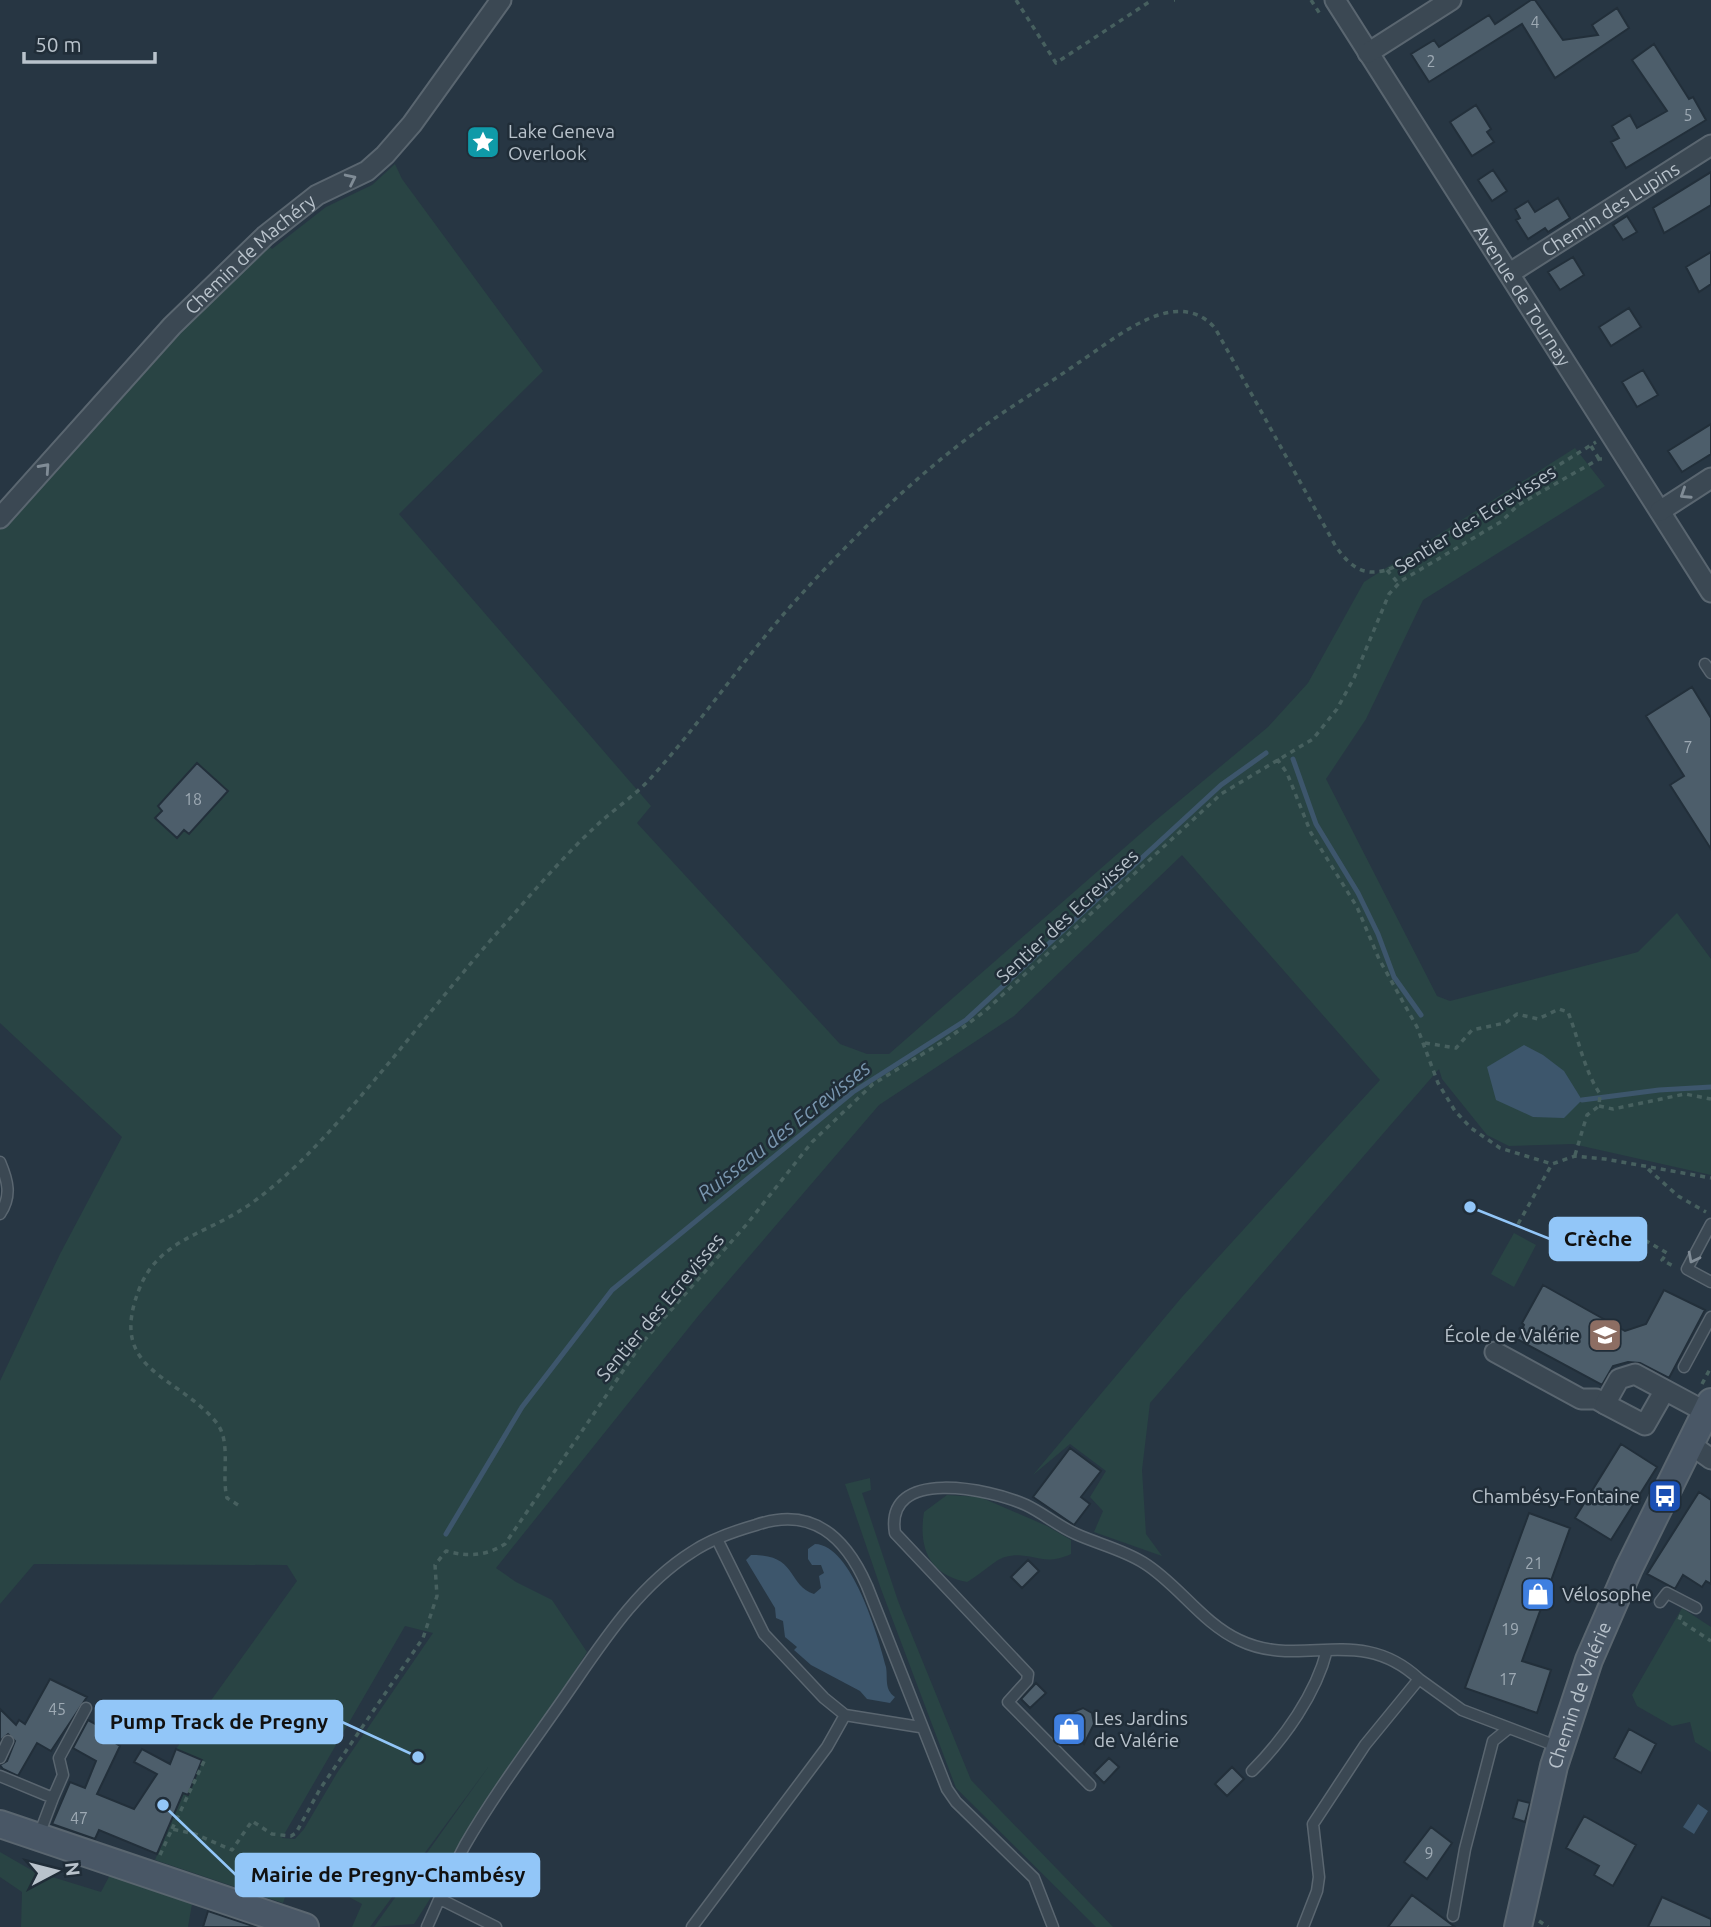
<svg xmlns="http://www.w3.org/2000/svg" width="1711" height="1927" font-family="Ubuntu,sans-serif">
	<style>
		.green { fill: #294444; fill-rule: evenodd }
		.water { fill: #3d566c }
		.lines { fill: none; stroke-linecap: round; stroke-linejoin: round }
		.stream { stroke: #3d566c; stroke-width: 5 }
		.building { fill: #4d5e6b; stroke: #222f3a; stroke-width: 2 }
		.lane-casing { stroke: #5a6670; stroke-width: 13 }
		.street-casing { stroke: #5a6670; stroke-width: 23 }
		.secondary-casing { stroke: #5a6670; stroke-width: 30 }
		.path { stroke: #47605f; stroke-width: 3.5; stroke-dasharray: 5 5; stroke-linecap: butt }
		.lane { stroke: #3b4853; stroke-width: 10 }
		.street { stroke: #3b4853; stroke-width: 19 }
		.secondary { stroke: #495766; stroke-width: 26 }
		.oneway { stroke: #808c96 }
		.labels { text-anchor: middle; stroke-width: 5; stroke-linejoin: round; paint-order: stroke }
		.number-label { font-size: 16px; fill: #9eaab4 }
		.poi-label { font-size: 19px; fill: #b9c3cc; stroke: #202d38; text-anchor: start }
		.street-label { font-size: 19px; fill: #b9c3cc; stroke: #202d38 }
		.water-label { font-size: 21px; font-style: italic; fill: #7996af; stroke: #202d38 }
		.leader { fill: none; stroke: #92c6f8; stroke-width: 2.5 }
		.callout-dot { fill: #92c6f8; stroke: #202d38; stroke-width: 2.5 }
		.callout { fill: #92c6f8; stroke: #92c6f8; stroke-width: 2.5 }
		.callout-label { font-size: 21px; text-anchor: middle; font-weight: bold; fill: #111 }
	</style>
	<rect width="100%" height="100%" fill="#273643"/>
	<!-- green -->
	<path class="green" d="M395,164l7,15 141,192 -144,143 252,292 -14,17 203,221 27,10h22l266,-233 113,-94 40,-44 56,-101 211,-134 30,38 -182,114 -57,119 -40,60 111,217 13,5 188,-49 39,-39 34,46v216l-138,-31 -64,2 -22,-11 -45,-56 -3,-10 -289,334 -8,67 4,64 16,22 -68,-24 9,-21 -13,-14 16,-26 -36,-27 -37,31 149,-178 198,-217 -198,-225 -168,161 -135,89 -180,210 -203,253 20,14 36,18 35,52 -173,272 -40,3 115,-161 -119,161h-18l10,-23 -54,-29 -22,19 -3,9 -128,-43 28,-67 -7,-44 121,-168 -10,-16 -253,-1 -34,40v-223l60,-127 62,-117 -122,-114v-494l86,-100 179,-187 7,7 54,-42 46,-22zM405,1626l28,7 -96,140 -33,56 -9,10 -13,-1z
		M1514,1233l22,12 -22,42 -23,-13z
		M870,1478l1,12 -9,3 36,108 73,179 142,147h-17l-140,-139 -75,-199 -36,-105z
		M947,1495l33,2 67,29 24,14v14c-29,14 -40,-4 -66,3 -9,2 -28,20 -38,25 -37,-7 -49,-33 -43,-70z
		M1682,1608l29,19v125l-16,-10 -5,-20 -18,4 -35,-20 -5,-11z
		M0,1852l33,19 68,21 9,-17 82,29 -4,23h-167l1,-35 -22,-15z"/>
	<!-- water -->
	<path class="water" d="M1524,1045l19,10 21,16 18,29 -18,18 -31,-1 -37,-17 -9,-33z
		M815,1544c37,1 63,92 71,123 2,12 -2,22 9,30l-5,6 -23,-4 -7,-8 -49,-26 -17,-15 3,-3 -12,-10 -2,-16 -7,-3 -1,-10 -29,-48 5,-5c47,-1 35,29 63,39l7,-6 -2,-12 5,-3 -3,-8h-9l-4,-6v-10z
		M1698,1804l10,7 -14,23 -11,-7z"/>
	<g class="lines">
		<!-- stream -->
		<path class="stream" d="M1293,759l23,65 42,69 20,41 16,43 27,38
			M1582,1100l77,-10 52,-3
			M446,1534l76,-127 90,-117 241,-198 113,-72 255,-235 45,-32"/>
	</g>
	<!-- building -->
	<path class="building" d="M1531,0h4l28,40 35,-5 -6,-10 25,-17 12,20 -74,50 -33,-54 -93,58 -18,-28 23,-14 5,7 50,-32 6,9z
		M1654,44l35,55 4,-2 13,23 -80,48 -15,-26 8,-4 -7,-12 18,-11 7,13 30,-17 -35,-51z
		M1476,105l15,24 -4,3 7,10 -22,14 -22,-34z
		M1493,170l14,21 -15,10 -14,-21z
		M1711,172v33l-47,28 -11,-25z
		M1558,198l12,20 -22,14 -3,-4 -17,11 -12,-19 4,-2 -5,-9 13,-8 7,11z
		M1627,216l10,16 -14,8 -10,-15z
		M1711,252v32l-12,8 -13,-25z
		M1573,257l11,18 -24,15 -12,-18z
		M1629,308l12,19 -30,19 -12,-19z
		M1643,370l15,25 -21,12 -15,-25z
		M1711,424v30l-29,18 -14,-21z
		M1692,687l19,31v131l-41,-64 14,-9 -38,-60z
		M197,763l31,28 -39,43 -5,-4 -7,8 -22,-20 7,-7 -4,-5z
		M1543,1285l82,46 21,-7 18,-34 41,20 -36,68 -29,-15 -12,-1 -15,4 -11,19 -85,-46 7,-14 -2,-2z
		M1621,1444l36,23 -46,73 -36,-22z
		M1070,1448l31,23 -20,26 9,7 -16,21 -41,-28z
		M1699,1492l12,8v84l-5,-3 -4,6 -19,-12 -8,14 -28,-15z
		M1529,1513l41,15 -48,133 29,9 -14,43 -72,-25z
		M1028,1560l11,11 -17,17 -11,-11z
		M50,1679l37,18 -36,54 -14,-8 -19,33 -15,-7 -3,-4 7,-4 8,-20 -7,-7 -8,7v-32l16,16 3,-5 6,4z
		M1036,1683l10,10 -16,15 -9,-9z
		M1083,1708l9,5 2,11 -10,20 -4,-4 -4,4 -18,-18 4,-4 -4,-4z
		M88,1720l28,15 -4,6 8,5 -23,48 37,15 23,-35 -23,-12 8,-13 28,15 6,-15 26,11 -14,35 -5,-2 -26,61 -58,-24 -4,9 -43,-15 18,-42 15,6 11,-27 -23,-13z
		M1629,1729l27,15 -15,29 -27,-15z
		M1109,1758l10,9 -15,16 -10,-10z
		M1232,1767l12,12 -17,17 -12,-12z
		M1518,1800l12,3 -5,19 -12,-4z
		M1584,1816l52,29 -23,41 -19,-11 5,-9 -33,-18z
		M1431,1827l21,16 -25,36 -23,-17z
		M1412,1895l43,32h-67z
		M1662,1897l49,22v8h-63z
		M208,1911l48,16h-53z"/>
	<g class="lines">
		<!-- lane casing -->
		<g class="lane-casing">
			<path id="lane" d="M1705,664l6,9
				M0,1162c8,19 12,34 0,52
				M1711,1224l-24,45 24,13
				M1684,1367l27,-50
				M717,1539l47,95 60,64 21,17
				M1660,1602l7,-9 29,15
				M0,1758l8,-17
				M1252,1771c32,-32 64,-77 75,-121
				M0,1776l53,22 -14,37
				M1090,1785l-82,-83 19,-21 1,-7 -133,-141c-11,-67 95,-44 131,-28 17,8 32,21 50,29 22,10 48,16 68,29 34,21 58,60 95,77 62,30 120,-17 180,39
				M53,1798l10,-23 -4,-17 27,-50
				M440,1899l56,28
				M1453,1916l12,-67 28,-108 16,-13
				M427,1927c12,-27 24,-56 38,-82 30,-52 67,-101 101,-150 36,-52 72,-109 126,-143 19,-13 43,-21 64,-27 56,-19 89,11 111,61l80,203 9,13 78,76 19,49
				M692,1927l135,-180 18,-32 75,12
				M1303,1927l14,-36 2,-14 -6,-53 52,-79 54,-66 43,31 97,37"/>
		</g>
		<!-- street casing -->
		<g class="street-casing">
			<g id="street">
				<path id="s1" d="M1335,0l376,592"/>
				<path d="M1368,53l83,-53"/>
				<path id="s2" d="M1510,273l201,-128"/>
				<path d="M1660,511l51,-33"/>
				<path id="s3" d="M0,518l172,-192 93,-90 52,-41 50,-24 18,-16 27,-31 89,-124"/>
				<path d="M1495,1352l86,47h15l9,5"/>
				<path d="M1665,1390l-20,35 -40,-21 14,-25 16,-5 71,38"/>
				<path d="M1690,1444l21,15"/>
			</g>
		</g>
		<!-- secondary casing -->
		<g class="secondary-casing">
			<g id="secondary">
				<path d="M0,1824l305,103"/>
				<path id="s4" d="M1518,1927l36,-161 35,-106 40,-92 82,-166"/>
			</g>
		</g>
		<!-- path -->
		<path class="path" d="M1016,0l40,63 96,-63
			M1174,0h1
			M1311,0l9,14
			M1591,446l8,13
			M1387,570l11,13
			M1277,759l10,14 24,60 46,74 22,52 38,68 21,56 17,28 16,17 29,20 52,16 23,-8 30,3 106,19
			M1425,1043l31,5 16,-18 33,-7 12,-9 21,5 21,-10 9,3c11,28 16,58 32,82l-1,12
			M1599,1106l14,3 72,-15 26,5
			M1575,1155l12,-40 12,-9
			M1648,1169l30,27 28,16
			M1518,1224l34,-60
			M1578,1258l65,-19 24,14 -5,7 13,7
			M1702,1384l9,-17
			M238,1505l-11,-7c-6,-23 5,-57 -11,-76 -41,-49 -110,-51 -76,-135 19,-46 64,-53 101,-77 23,-14 48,-37 67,-56 74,-76 134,-161 205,-239 26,-30 54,-62 83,-89 17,-16 37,-29 53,-46 53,-58 96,-124 149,-182 56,-62 118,-123 186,-172 30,-22 63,-41 94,-63 37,-24 98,-79 137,-35l120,217c16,24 32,34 59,22l202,-125
			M1681,1615l-2,5 32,21
			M172,1829l34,-72
			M160,1855l12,-26 23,5 37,16 20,-29 20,13 19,2 5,-3 24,-44 103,-151 14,-42 -2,-31 11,-14c22,6 40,5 59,-7l137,-201 105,-119 65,-82 61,-58 73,-44 39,-29 236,-217 92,-55 24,-30 17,-31 35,-84 12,-13 101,-60 16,-16 81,-46h7
			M1539,1921l9,6"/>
		<!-- lane -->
		<use href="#lane" class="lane"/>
		<!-- street -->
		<use href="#street" class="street"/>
		<!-- secondary -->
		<use href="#secondary" class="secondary"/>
	</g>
	<!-- one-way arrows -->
	<defs><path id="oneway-chevron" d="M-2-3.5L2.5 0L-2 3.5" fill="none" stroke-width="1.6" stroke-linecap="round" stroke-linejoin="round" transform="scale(1.75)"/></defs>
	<g class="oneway">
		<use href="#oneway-chevron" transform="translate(351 179) rotate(-26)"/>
		<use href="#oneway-chevron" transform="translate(45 468) rotate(-48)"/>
		<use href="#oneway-chevron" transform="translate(1685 494) rotate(147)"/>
		<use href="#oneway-chevron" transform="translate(1693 1258) rotate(117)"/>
	</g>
	<!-- icons -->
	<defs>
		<g id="sight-square" transform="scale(1.75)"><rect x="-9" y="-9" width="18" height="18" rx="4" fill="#0f9aa8" stroke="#202d38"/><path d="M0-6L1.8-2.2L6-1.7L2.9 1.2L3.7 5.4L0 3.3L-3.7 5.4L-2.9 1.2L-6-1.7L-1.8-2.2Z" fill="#fff"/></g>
		<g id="school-square" transform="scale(1.75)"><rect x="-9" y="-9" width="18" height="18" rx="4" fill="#8d6e63" stroke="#202d38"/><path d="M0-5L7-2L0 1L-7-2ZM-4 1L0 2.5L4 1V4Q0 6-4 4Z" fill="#fff"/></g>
		<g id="bus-square" transform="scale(1.75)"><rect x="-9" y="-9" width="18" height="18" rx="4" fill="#1a4fb4" stroke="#202d38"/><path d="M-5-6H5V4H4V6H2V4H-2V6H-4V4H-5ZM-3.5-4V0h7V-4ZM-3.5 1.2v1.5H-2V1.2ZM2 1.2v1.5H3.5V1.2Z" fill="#fff"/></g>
		<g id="shop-square" transform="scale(1.75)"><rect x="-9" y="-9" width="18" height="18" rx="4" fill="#3f7fe0" stroke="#202d38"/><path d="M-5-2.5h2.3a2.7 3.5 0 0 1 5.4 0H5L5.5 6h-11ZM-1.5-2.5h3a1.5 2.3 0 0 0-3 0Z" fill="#fff"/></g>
	</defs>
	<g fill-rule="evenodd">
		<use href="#sight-square" x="483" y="142"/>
		<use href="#school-square" x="1605" y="1335"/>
		<use href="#bus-square" x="1665" y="1496"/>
		<use href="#shop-square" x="1538" y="1594"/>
		<use href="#shop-square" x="1069" y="1729"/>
	</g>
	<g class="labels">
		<!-- number labels -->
		<g class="number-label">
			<text x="1535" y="28">4</text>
			<text x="1431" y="67">2</text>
			<text x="1688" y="121">5</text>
			<text x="1688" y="753">7</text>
			<text x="193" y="805">18</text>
			<text x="1534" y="1569">21</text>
			<text x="1510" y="1635">19</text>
			<text x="1508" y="1685">17</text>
			<text x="57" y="1715">45</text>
			<text x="79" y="1824">47</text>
			<text x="1429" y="1859">9</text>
		</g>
		<!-- poi labels -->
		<g class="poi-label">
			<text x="508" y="138">Lake Geneva<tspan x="508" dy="22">Overlook</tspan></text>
			<text x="1580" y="1342" text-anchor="end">École de Valérie</text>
			<text x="1640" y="1503" text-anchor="end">Chambésy-Fontaine</text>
			<text x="1562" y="1601">Vélosophe</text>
			<text x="1094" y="1725">Les Jardins<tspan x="1094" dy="22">de Valérie</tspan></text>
		</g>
		<!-- street labels -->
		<g class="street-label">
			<text dy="7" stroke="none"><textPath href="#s2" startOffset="119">Chemin des Lupins</textPath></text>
			<text dy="7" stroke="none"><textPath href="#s3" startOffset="364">Chemin de Machéry</textPath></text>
			<text dy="7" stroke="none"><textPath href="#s1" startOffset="350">Avenue de Tournay</textPath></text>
			<text transform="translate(1475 519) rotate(-32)" y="7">Sentier des Ecrevisses</text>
			<text transform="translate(1067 916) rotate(-43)" y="7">Sentier des Ecrevisses</text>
			<text transform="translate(660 1307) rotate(-50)" y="7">Sentier des Ecrevisses</text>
			<text dy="7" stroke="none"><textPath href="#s4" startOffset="240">Chemin de Valérie</textPath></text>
		</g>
		<!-- water labels -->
		<g class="water-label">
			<text transform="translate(784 1131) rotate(-38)" y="7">Ruisseau des Ecrevisses</text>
		</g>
	</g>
	<!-- callouts -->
	<path class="leader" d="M1470 1207L1550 1239M418 1757L342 1722M163 1805L236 1875"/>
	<g class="callout-dot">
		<circle cx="1470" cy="1207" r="7"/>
		<circle cx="418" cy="1757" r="7"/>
		<circle cx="163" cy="1805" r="7"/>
	</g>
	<g class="callout">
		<rect x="1550" y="1218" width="96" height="42" rx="7"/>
		<rect x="96" y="1701" width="246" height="42" rx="7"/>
		<rect x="236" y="1854" width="303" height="42" rx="7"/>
	</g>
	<g class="callout-label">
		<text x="1598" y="1246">Crèche</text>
		<text x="219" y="1729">Pump Track de Pregny</text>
		<text x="388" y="1882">Mairie de Pregny-Chambésy</text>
	</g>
	<!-- north arrow -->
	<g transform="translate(56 1871) rotate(83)" stroke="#202d38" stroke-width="5" paint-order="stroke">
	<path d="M0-5L12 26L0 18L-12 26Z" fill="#b9c3cc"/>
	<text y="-10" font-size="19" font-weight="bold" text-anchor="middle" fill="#b9c3cc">N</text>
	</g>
	<!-- scale -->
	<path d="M24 52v10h131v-10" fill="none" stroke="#b9c3cc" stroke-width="3.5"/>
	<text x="35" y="52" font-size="21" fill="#b9c3cc" stroke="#202d38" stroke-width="5" paint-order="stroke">50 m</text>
</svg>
